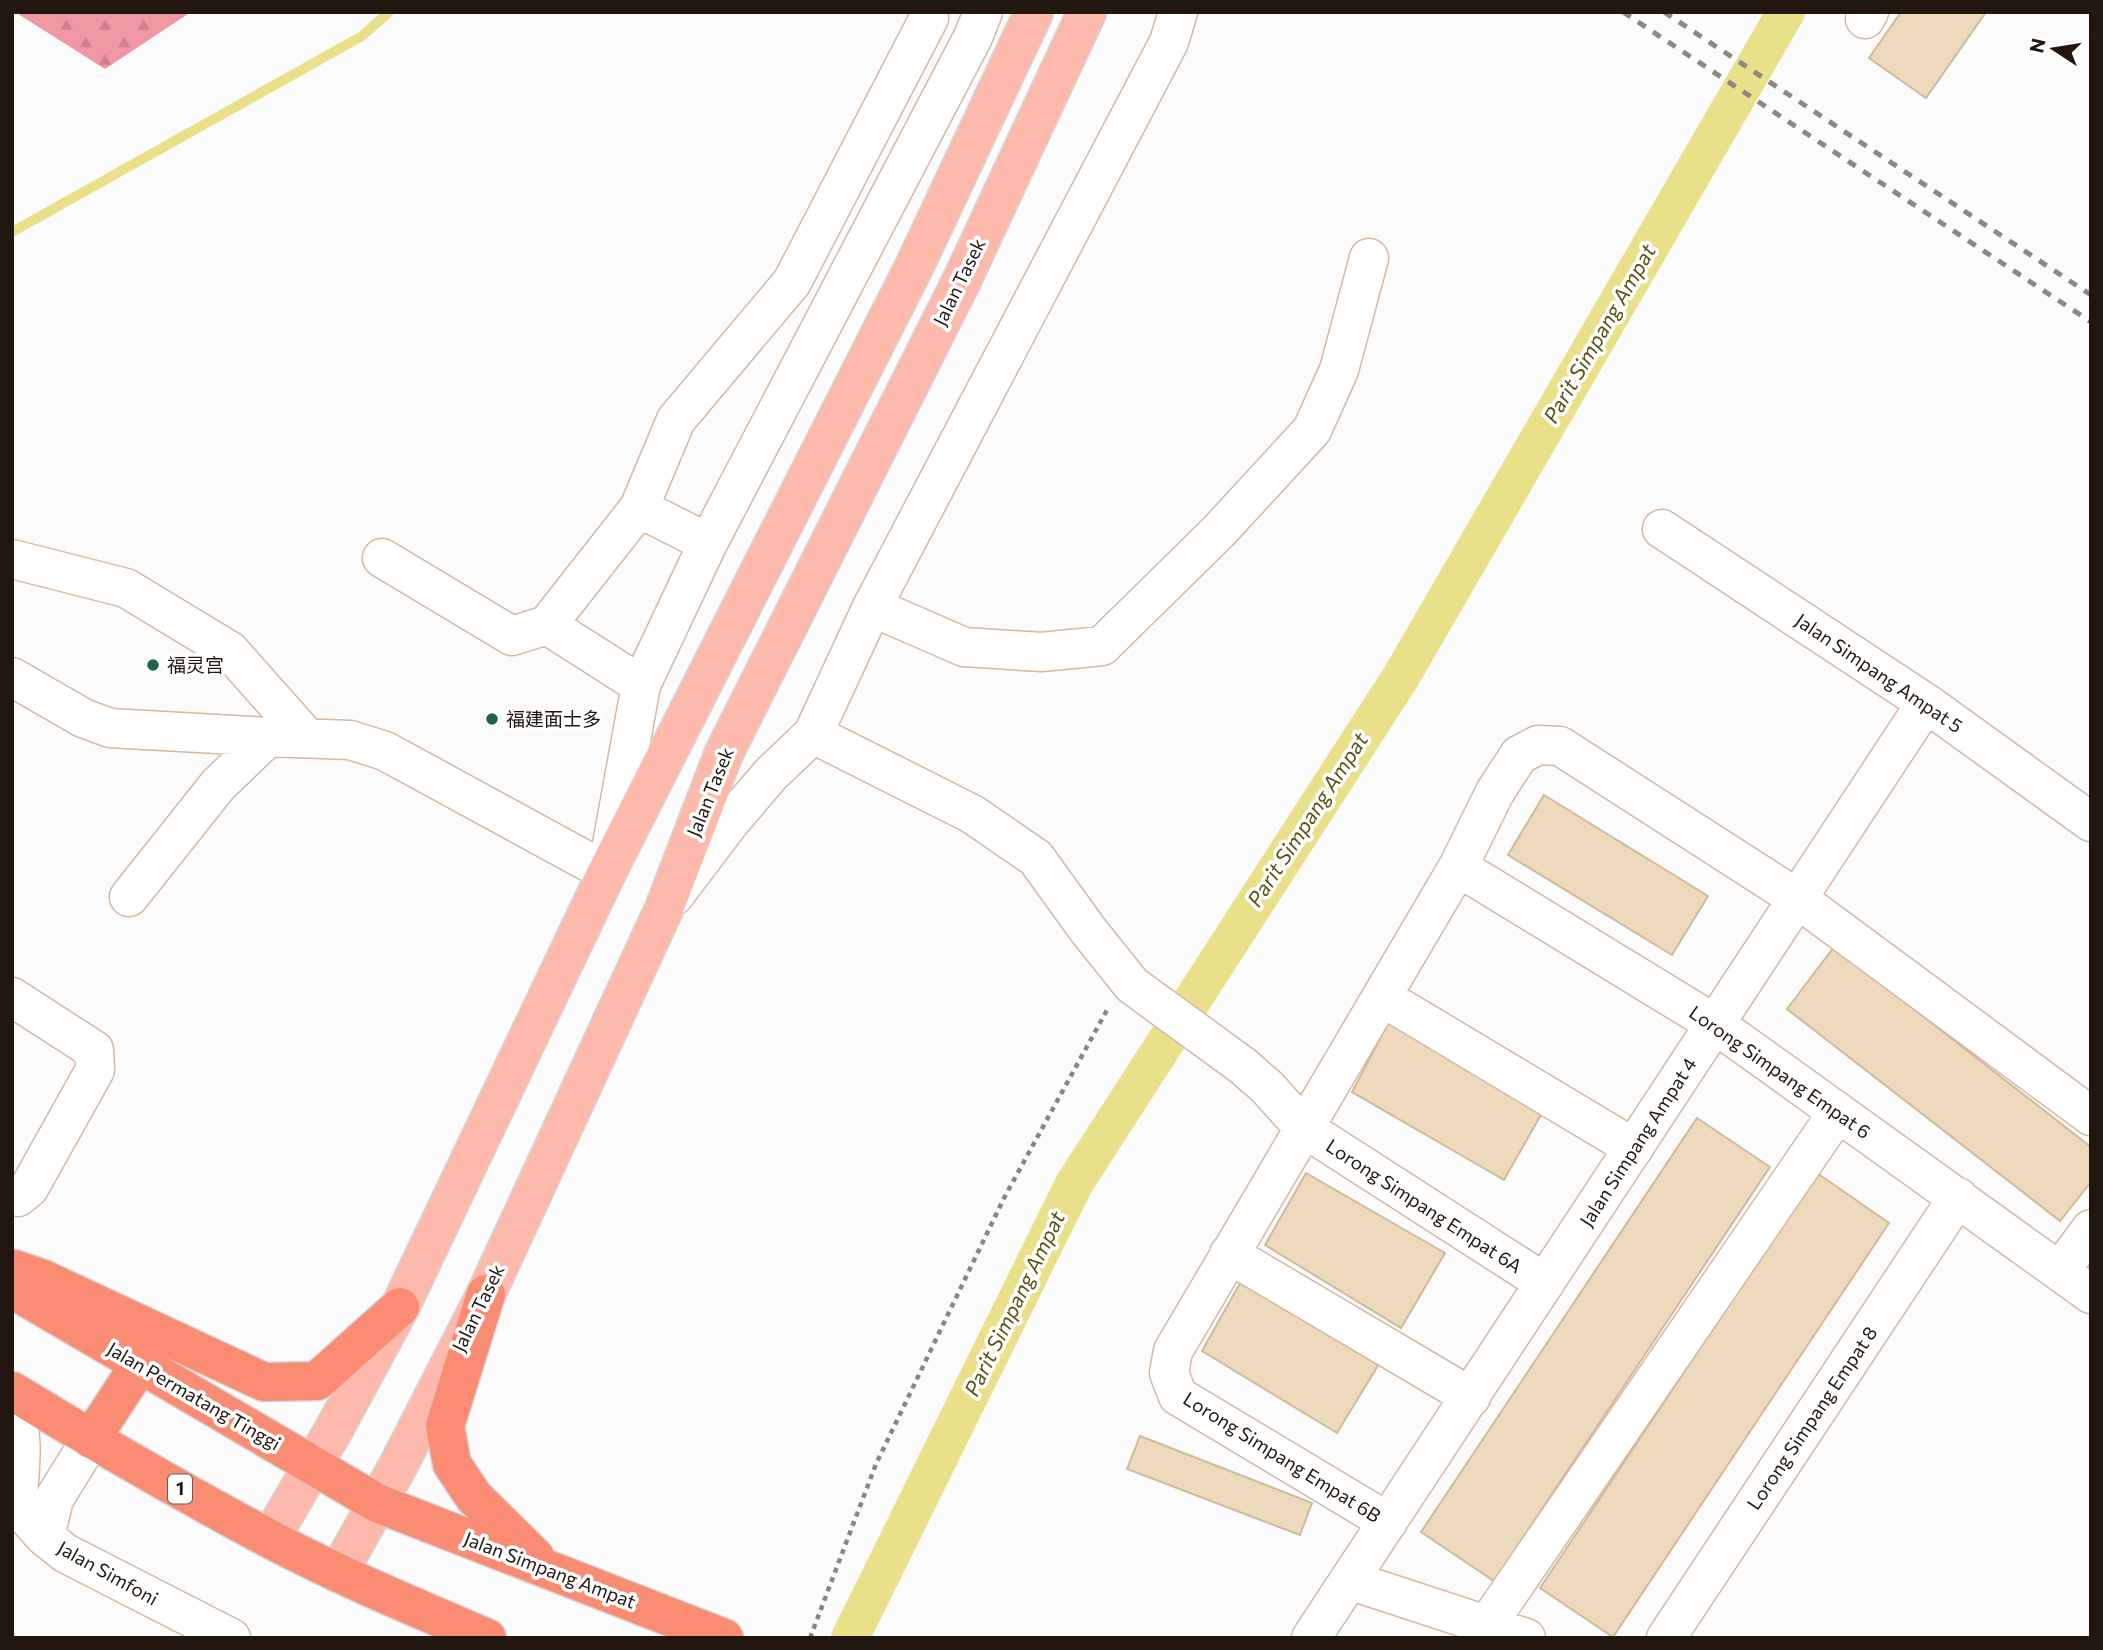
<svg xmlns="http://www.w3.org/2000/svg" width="2103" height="1650" font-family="Commissioner,'Noto Sans SC',sans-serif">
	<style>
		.forest { fill: url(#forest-firs) }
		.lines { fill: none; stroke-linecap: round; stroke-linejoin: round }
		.stream { stroke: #e9e08a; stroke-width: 10 }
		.canal { stroke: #e9e08a; stroke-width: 38 }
		.building { fill: #eddabc; stroke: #cdbb9e; stroke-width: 2 }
		.minor-casing { stroke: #d6b8a3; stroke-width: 41 }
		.major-casing { stroke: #d7d5d4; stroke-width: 41 }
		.highway-casing { stroke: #d7d5d4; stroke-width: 41 }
		.path { stroke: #8b8581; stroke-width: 4.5; stroke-dasharray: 5 5; stroke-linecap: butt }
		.minor { stroke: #fff; stroke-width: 38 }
		.major { stroke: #fdbaac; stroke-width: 38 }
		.highway { stroke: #fb8c74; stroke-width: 38 }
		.rail { stroke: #8e8884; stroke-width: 5; stroke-dasharray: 9 9; stroke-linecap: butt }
		.poi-dot { fill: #206252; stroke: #fff; stroke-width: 2.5 }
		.labels { text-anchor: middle; stroke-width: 7; stroke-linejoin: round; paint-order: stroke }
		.shield { fill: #fff; stroke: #645d57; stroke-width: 2 }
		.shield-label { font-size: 18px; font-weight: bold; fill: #22170f }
		.street-label { font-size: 19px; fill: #22170f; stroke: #fff }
		.poi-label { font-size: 19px; fill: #22170f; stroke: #fff; text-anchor: start }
		.water-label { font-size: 21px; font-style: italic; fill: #595211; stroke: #fff }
	</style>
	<defs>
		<pattern id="forest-firs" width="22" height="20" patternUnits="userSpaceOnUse" patternTransform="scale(1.75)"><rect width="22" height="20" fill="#f097a4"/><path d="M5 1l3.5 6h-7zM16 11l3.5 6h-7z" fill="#ce818c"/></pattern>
	</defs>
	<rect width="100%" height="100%" fill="#fbfbfb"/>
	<!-- forest -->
	<path class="forest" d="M15,12h176l-86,57z"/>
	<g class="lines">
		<!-- stream -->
		<path class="stream" d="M12,232l350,-196 27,-24"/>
		<!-- canal -->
		<path class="canal" d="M850,1638l224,-454 328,-509 384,-663"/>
	</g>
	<!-- building -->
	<path class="building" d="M1901,12h85l-60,86 -57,-40z
		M1544,795l164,101 -36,59 -164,-100z
		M1834,947l257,200v35l-31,39 -273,-212z
		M1390,1020l152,93 -38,67 -152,-88z
		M1697,1118l73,49 -276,414 -73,-49z
		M1306,1173l139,80 -44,75 -136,-83z
		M1817,1173l72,50 -276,414 -73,-49z
		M1243,1278l139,81 -45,74 -135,-82z
		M1140,1436l172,67 -12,32 -173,-66z"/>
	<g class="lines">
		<!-- minor casing -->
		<g class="minor-casing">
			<path id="minor" d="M1865,19l4,-7
				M639,508l69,35
				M1662,529l264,174 165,119
				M382,558l130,78 35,-11 92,-117 37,-88 116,-138 137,-264
				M12,559l114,29 104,63 77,87
				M872,607l92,40 77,5 61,-6 117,-115 93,-101 27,-60 30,-112
				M547,625l94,60
				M12,677l71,41 27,10 158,9
				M813,734l159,80 64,44 52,72 44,55 111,81 24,21 37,41 241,155
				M1458,867l257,157 376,270
				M674,896l56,-74 41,-48 42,-40 59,-127 297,-565 9,-30
				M129,897l89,-112 50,-48 82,3 35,11 222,121 34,-187 67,-142 265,-506 10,-25
				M12,997l82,53 1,20 -66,118 -11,9 -6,-3
				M1382,997l252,151
				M1229,1254l242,143
				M2060,1271l31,-42
				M12,1413c15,19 6,69 5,93l28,31 20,16 166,85
				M1388,1522l-210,-126 -9,-23 4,-22 285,-484 37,-75 24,-37 19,-10 22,1 238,153 293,217
				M45,1537l9,-38 37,-60
				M1349,1580l177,58
				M1487,1625l351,-513
				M1311,1638l615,-935
				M1666,1638l292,-441"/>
		</g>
		<!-- major casing -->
		<g class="major-casing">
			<path id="major" d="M270,1539l63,-108 67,-124 207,-435 307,-605 120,-255
				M338,1573l60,-107 88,-172 178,-385 60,-156 237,-471 126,-270"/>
		</g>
		<!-- highway casing -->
		<g class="highway-casing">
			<path id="highway" d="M14,1269l29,10 221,103 53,-1 83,-74
				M12,1289l365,214 347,135
				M486,1294l-41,132 7,38 22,33 61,60
				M12,1391c85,52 170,101 258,148 70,37 144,68 217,99
				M91,1439l49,-75"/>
		</g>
		<!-- path -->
		<path class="path" d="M810,1638l66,-174 128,-266 103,-188"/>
		<!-- minor -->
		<use href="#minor" class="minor"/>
		<!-- major -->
		<use href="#major" class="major"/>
		<!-- highway -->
		<use href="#highway" class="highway"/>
		<!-- rail -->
		<path class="rail" d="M1623,12l468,310
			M1664,12l427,283"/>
	</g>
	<!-- markers -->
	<g class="poi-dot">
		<circle cx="153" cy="665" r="7"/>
		<circle cx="492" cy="719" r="7"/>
	</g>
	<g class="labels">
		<!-- shield labels -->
		<rect class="shield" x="168" y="1474.5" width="24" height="29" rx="5"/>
		<g class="shield-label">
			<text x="180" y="1495">1</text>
		</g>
		<!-- street labels -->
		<g class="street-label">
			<text transform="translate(959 282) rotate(-64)" y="7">Jalan Tasek</text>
			<text transform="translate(1879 673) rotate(34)" y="7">Jalan Simpang Ampat 5</text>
			<text transform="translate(710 792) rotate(-68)" y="7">Jalan Tasek</text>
			<text transform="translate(1780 1072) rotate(35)" y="7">Lorong Simpang Empat 6</text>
			<text transform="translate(1638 1142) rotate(-57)" y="7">Jalan Simpang Ampat 4</text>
			<text transform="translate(1424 1206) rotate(33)" y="7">Lorong Simpang Empat 6A</text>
			<text transform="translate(478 1308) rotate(-64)" y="7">Jalan Tasek</text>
			<text transform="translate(194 1396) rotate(30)" y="7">Jalan Permatang Tinggi</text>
			<text transform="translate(1812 1418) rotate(-56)" y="7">Lorong Simpang Empat 8</text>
			<text transform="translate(1282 1457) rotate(32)" y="7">Lorong Simpang Empat 6B</text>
			<text transform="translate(550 1570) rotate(21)" y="7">Jalan Simpang Ampat</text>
			<text transform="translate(108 1573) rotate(29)" y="7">Jalan Simfoni</text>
		</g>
		<!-- poi labels -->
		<g class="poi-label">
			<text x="167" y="672">福灵宫</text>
			<text x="506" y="726">福建面士多</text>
		</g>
		<!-- water labels -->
		<g class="water-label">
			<text transform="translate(1600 334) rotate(-60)" y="7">Parit Simpang Ampat</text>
			<text transform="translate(1308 820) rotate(-57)" y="7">Parit Simpang Ampat</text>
			<text transform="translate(1015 1304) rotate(-64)" y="7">Parit Simpang Ampat</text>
		</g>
	</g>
	<!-- border -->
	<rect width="2103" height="1650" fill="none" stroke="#22170f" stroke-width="28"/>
	<!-- north arrow -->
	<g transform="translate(2054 49) rotate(282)" stroke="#ffffff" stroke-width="5" paint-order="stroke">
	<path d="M0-5L12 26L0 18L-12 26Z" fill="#22170f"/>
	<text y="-10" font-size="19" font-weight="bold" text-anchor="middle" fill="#22170f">N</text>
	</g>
</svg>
